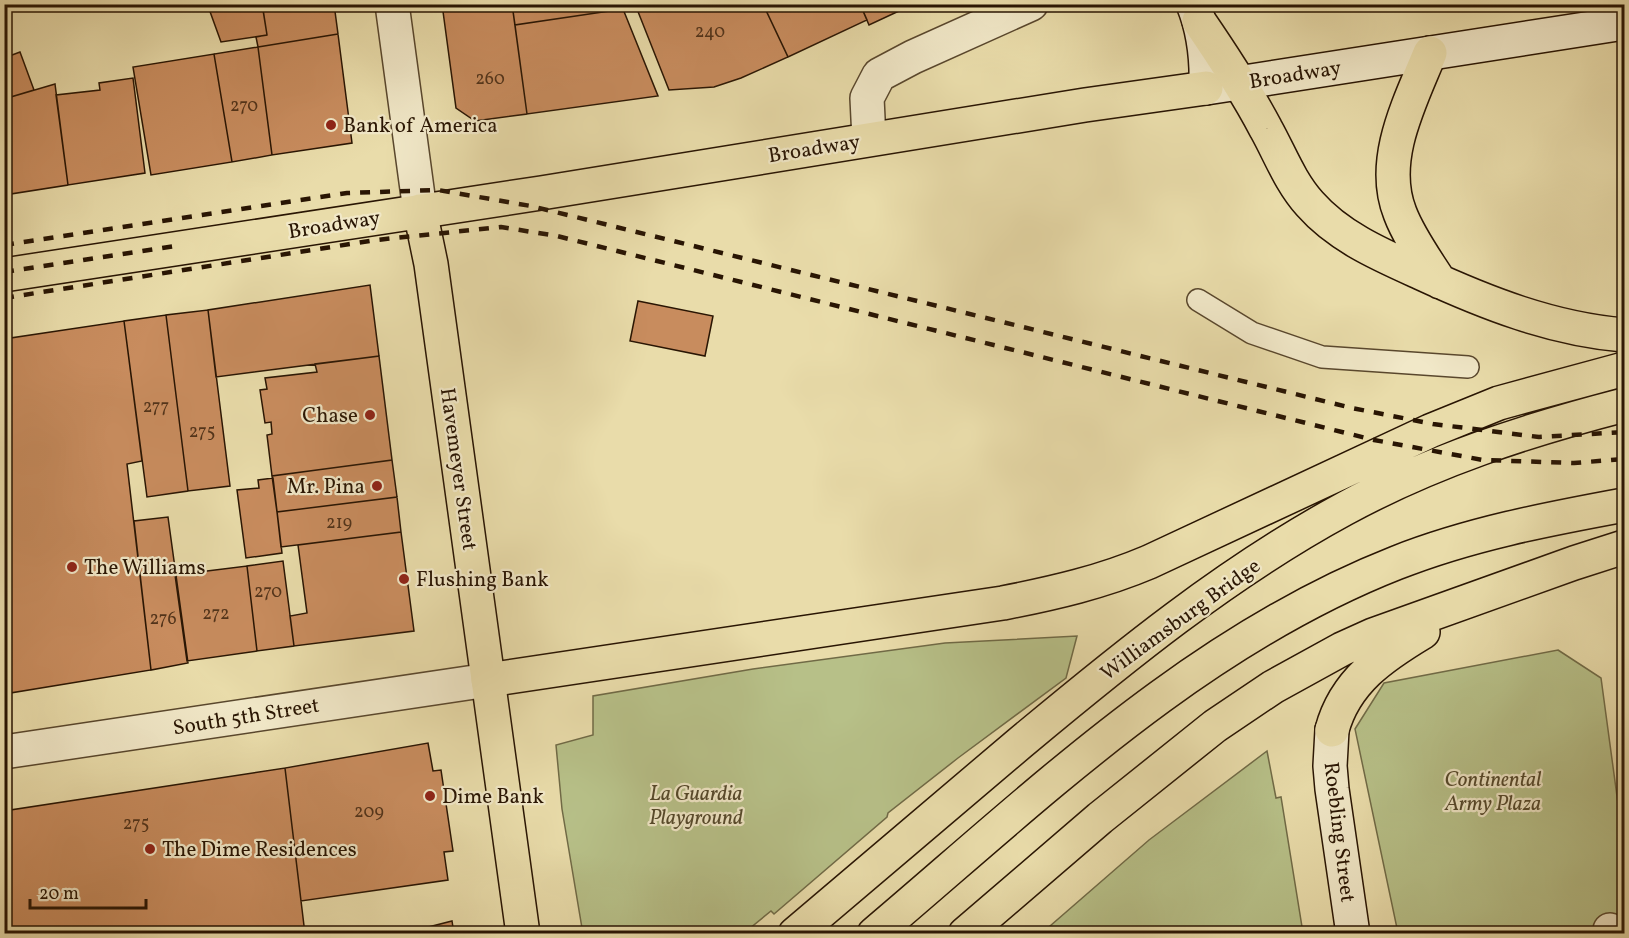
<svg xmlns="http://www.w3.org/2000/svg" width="1629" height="938" font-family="Vollkorn,serif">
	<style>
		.green { fill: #b7c088; stroke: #706a46; stroke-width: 1.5 }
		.building { fill: #c88c5e; stroke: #291503; stroke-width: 1.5 }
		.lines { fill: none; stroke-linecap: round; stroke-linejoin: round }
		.service-casing { stroke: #59472d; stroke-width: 24 }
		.pedestrian-casing { stroke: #59472d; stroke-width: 36 }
		.minor-casing { stroke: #59472d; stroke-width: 36 }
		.secondary-casing { stroke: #291503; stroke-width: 36 }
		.primary-casing { stroke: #291503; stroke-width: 36 }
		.motorway-casing { stroke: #291503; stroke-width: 36 }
		.service { stroke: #f1e8c8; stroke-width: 21 }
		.pedestrian { stroke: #f1e8c8; stroke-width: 33 }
		.minor { stroke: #f1e8c8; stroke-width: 33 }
		.secondary { stroke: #f1e8c8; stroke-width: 33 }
		.primary { stroke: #e9dcaa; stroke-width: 33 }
		.motorway { stroke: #e9dcaa; stroke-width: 33 }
		.rail { stroke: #291503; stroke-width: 4.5; stroke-dasharray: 10 10; stroke-linecap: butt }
		.poi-dot { fill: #8f2418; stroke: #f1e8c8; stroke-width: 2 }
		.labels { text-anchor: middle; stroke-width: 4.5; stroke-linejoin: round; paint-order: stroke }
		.number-label { font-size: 18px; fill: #51331a }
		.street-label { font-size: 21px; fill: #291503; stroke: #f1e8c8 }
		.poi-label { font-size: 21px; fill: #291503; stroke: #f1e8c8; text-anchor: start }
		.park-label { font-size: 21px; font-style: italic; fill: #54482b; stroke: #f1e8c8 }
	</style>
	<rect width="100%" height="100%" fill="#e9dcaa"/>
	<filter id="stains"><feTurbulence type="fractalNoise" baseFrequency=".00333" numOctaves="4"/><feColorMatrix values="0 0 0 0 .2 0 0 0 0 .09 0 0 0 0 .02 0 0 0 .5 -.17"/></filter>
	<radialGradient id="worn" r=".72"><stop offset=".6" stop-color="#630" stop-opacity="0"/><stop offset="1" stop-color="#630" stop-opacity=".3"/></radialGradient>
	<!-- green -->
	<path class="green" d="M1077,636l-11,42 -108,80 -70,55 -1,4 -113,97 -3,-3 -27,22h-159l-3,-5 -20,-119 -6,-64 37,-10v-39l160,-27 192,-26z
		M1558,650l43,28 23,170v85h-226l-43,-204 29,-46z
		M1267,751l9,47 5,-1 22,136h-261l107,-93z"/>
	<!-- building -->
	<path class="building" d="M212,4h50l5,31 -46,7 -13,-36z
		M262,4h28l-27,5z
		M290,4h44l4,30 -80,13 -2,-10 11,-2 -4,-26z
		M442,4h70l15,110 -52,7 -19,-13z
		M512,4h109l2,5 -108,16z
		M635,4h128l25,53 -47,21 -27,9 -45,3z
		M763,4h97l7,16 -79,37z
		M860,4h54l-45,21z
		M623,9l35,87 -131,18 -12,-89z
		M338,34l14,109 -80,12 -14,-108z
		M258,47l14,108 -40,7 -18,-108z
		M20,52l14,38 -30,9v-41z
		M214,54l18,108 -81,13 -18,-108z
		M133,78l12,95 -77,12 -12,-90 44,-5 -1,-7z
		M55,84l13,101 -64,10v-96z
		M370,285l9,71 -163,21 -8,-67z
		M638,301l75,15 -8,40 -75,-15z
		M208,310l22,176 -42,5 -22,-176z
		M166,315l22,176 -41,6 -23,-176z
		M124,321l18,140 -15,3 24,206 -147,24v-355z
		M379,356l13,104 -120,16 -5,-41 5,-1 -1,-12 -6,1 -5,-33 7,-1 -2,-11 52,-6 -2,-8z
		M392,460l5,37 -120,15 -5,-36z
		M273,478l9,75 -36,5 -9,-68 22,-2 -1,-8z
		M397,497l4,35 -120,15 -4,-35z
		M168,517l20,146 -37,7 -17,-149z
		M401,532l13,99 -120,15 -4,-30 17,-3 -9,-68z
		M283,561l11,85 -37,5 -10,-85z
		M247,566l10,85 -70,10 -12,-86z
		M428,743l5,28 8,-1 12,81 -9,1 4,28 -147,21 -16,-133z
		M285,768l20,166h-301v-123z
		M452,921l2,13h-53z"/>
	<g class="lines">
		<!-- service casing -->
		<g class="service-casing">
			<path id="service" d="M1198,300l54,33 70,24 146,10"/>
		</g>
		<!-- pedestrian casing -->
		<g class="pedestrian-casing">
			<path id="pedestrian" d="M1610,930l3,4"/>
		</g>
		<!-- minor casing -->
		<g class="minor-casing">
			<path id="minor" d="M392,4l28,207
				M869,139l-2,-41 12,-23 34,-18 118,-53
				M4,752l484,-72"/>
		</g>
		<!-- secondary casing -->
		<g class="secondary-casing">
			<path id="secondary" d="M1193,4c11,27 14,55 13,84l418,-65
				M1332,730l-2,36 2,23 21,145"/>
		</g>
		<!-- primary casing -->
		<g class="primary-casing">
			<path id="primary" d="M420,211l11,53 92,670
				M4,275l537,-82 544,-88 121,-17"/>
		</g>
		<!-- motorway casing -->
		<g class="motorway-casing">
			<path id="motorway" d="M1199,21c24,35 47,70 67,108 14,25 24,53 44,75 29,33 71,51 111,69 65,30 131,56 203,62
				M1430,53c-20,49 -51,107 -30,160 9,24 26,47 40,69
				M488,680l515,-77c51,-10 99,-21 146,-41l281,-131 69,-28 125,-34
				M1332,730c13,-49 51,-74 91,-98
				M795,934c75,-64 150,-127 225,-191 102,-85 206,-170 324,-234 88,-48 183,-79 280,-104
				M874,934c163,-138 321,-292 522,-371 73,-29 152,-44 228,-58
				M965,934l135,-116 115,-92 58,-39 69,-38 31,-14 201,-72 50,-16"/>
		</g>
		<!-- service -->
		<use href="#service" class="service"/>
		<!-- pedestrian -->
		<use href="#pedestrian" class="pedestrian"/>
		<!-- minor -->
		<use href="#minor" class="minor"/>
		<!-- secondary -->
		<use href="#secondary" class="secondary"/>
		<!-- primary -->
		<use href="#primary" class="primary"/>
		<!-- motorway -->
		<use href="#motorway" class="motorway"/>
		<!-- rail -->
		<path class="rail" d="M4,245l343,-52 91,-3 93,16 821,202 81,16 106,13 85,-5
			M4,272l171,-26
			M4,298l372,-58 125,-13 56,9 817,204 109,20 91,3 50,-4"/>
	</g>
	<!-- markers -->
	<g class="poi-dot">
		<circle cx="331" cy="125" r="6"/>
		<circle cx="370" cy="415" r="6"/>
		<circle cx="377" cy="486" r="6"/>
		<circle cx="72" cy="567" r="6"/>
		<circle cx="404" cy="579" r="6"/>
		<circle cx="430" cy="796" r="6"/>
		<circle cx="150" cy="849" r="6"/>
	</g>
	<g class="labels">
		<!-- number labels -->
		<g class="number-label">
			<text x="710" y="37">240</text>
			<text x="490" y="84">260</text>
			<text x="244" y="111">270</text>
			<text x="156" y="412">277</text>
			<text x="202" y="437">275</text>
			<text x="339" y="528">219</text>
			<text x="268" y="597">270</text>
			<text x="216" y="619">272</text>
			<text x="163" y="624">276</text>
			<text x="369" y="817">209</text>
			<text x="136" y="829">275</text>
		</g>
		<!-- street labels -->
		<g class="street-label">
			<text transform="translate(1295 74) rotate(-9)" y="7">Broadway</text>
			<text transform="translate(814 148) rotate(-9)" y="7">Broadway</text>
			<text transform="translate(334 224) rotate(-9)" y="7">Broadway</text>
			<text transform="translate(459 469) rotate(82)" y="7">Havemeyer Street</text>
			<text transform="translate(1180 619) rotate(-36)" y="7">Williamsburg Bridge</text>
			<text transform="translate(246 716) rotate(-9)" y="7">South 5th Street</text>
			<text transform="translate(1340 832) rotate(83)" y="7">Roebling Street</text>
		</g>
		<!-- poi labels -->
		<g class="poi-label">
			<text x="343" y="132">Bank of America</text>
			<text x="358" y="422" text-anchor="end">Chase</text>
			<text x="365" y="493" text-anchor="end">Mr. Pina</text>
			<text x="84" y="574">The Williams</text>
			<text x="416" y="586">Flushing Bank</text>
			<text x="442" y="803">Dime Bank</text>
			<text x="162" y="856">The Dime Residences</text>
		</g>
		<!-- park labels -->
		<g class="park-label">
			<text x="1493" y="786">Continental<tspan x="1493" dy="24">Army Plaza</tspan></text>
			<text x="696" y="800">La Guardia<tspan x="696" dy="24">Playground</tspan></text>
		</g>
	</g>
	<!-- margin -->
	<rect width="1629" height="938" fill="none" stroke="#e9dcaa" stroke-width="24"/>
	<rect x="6" y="6" width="1617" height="926" fill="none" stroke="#291503" stroke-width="3"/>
	<rect x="12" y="12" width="1605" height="914" fill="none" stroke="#291503" stroke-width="1.5"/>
	<!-- scale -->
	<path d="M30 899v9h116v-9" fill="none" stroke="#291503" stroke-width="3"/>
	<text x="39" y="899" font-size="18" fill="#291503" stroke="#f1e8c8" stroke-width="4.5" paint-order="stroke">20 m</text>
	<rect width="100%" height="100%" filter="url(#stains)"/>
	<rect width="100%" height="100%" fill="url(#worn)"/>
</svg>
